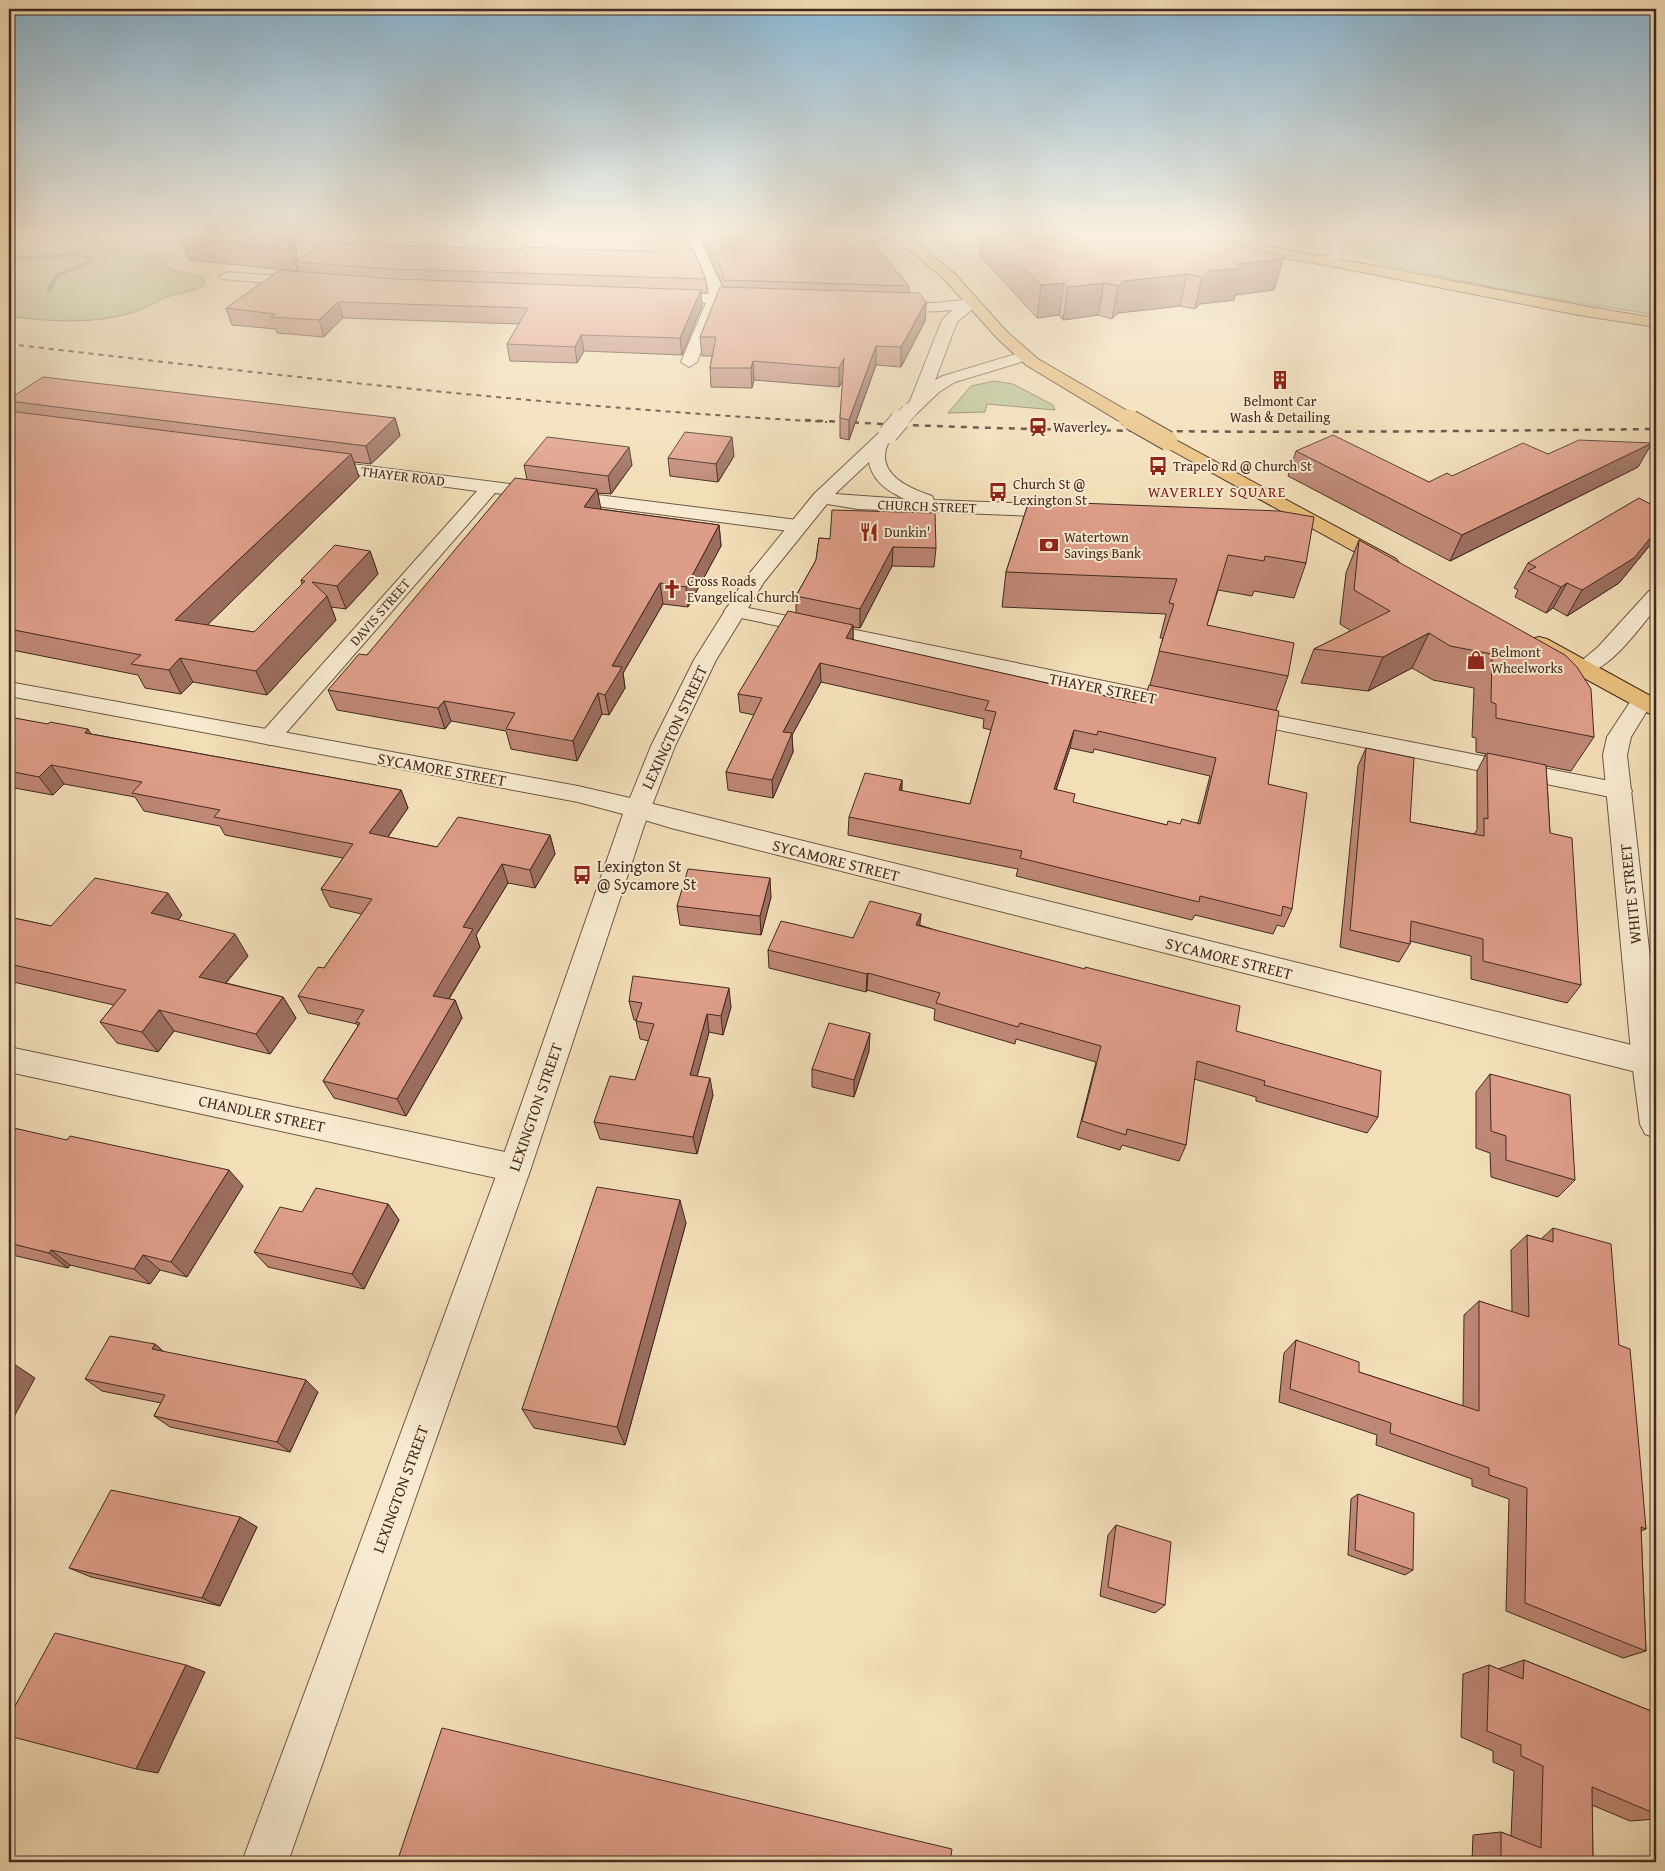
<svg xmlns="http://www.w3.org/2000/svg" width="1665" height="1871" font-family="'Gentium Book Plus',serif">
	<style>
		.green { fill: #b6c292; stroke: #7c7659 }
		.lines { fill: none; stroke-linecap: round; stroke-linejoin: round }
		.stream { fill: #79817b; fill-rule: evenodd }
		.minor-casing { stroke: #6e5746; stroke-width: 2 }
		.tertiary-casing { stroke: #6e5746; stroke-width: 2 }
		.primary-casing { stroke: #422a20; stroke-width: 2 }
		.minor { fill: #f7ead0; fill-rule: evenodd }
		.tertiary { fill: #f7ead0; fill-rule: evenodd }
		.primary { fill: #e9bf7c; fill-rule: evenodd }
		.rail-far1 { stroke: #422a20; stroke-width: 2; stroke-dasharray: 5 5; stroke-linecap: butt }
		.rail { stroke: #422a20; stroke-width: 2.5; stroke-dasharray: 6 6; stroke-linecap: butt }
		.tertiary-bridge-far1-casing { stroke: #6e5746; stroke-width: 16; stroke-linecap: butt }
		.tertiary-bridge-casing { stroke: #6e5746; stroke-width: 21; stroke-linecap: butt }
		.primary-bridge-far1-casing { stroke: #422a20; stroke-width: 16; stroke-linecap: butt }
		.primary-bridge-casing { stroke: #422a20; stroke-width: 21; stroke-linecap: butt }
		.tertiary-bridge-far1 { stroke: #f7ead0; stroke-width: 15 }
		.tertiary-bridge { stroke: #f7ead0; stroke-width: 19 }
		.primary-bridge-far1 { stroke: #e9bf7c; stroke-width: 15 }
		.primary-bridge { stroke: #e9bf7c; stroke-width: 19 }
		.wall { fill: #bf8776; stroke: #422a20; fill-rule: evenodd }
		.shaded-wall { fill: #9b6e60; stroke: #422a20 }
		.building { fill: #de9d89; stroke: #422a20; fill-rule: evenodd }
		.labels { text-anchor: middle; stroke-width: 4; stroke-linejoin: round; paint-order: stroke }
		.far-poi-label { font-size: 14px; fill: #422a20; stroke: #f7ead0; text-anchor: start }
		.far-street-label { font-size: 14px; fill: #422a20; stroke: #f7ead0 }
		.far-neighbourhood-label { font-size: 15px; letter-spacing: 1px; fill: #7a1f14; stroke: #f7ead0 }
		.street-label { font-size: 16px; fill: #422a20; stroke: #f7ead0 }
		.poi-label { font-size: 16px; fill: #422a20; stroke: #f7ead0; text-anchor: start }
	</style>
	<rect width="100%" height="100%" fill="#f2deb7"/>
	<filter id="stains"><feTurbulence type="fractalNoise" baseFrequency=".004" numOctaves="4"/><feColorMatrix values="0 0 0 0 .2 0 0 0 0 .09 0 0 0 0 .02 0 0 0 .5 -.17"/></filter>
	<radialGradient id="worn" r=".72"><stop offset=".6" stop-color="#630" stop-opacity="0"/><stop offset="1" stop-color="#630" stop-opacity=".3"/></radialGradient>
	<!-- green -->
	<path class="green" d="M9,234h197l-38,25 -2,7c12,7 25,7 38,13v6c-13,8 -26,8 -40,13 -8,4 -16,9 -24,12 -40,15 -90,12 -131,6z
		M1338,234h318v81l-101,-16 -172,-34 -27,-12z
		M994,381l19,3 40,21 2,5 -68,-6 -2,8 -37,1 23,-27z"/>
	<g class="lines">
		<!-- stream -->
		<path class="stream" d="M76,253l15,4v6l-33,14 -6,14 -3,2 -3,-2 8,-16 31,-13 1,-3 -10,-2 -67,4v-4z"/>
		<!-- minor casing -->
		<g class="minor-casing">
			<path id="minor" d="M684,234h14l24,53 1,8 30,1 7,4 -7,4 -33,-1 -23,59 -8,5 -8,-5 25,-59 -40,-2 -7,-4 7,-4 43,1 -1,-7z
				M1322,234h14l9,15 -9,16 -5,1 -7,-4 7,-13 -2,-8z
				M227,272l78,6 7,4 -7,4 -83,-7 -2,-3z
				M973,299l7,4 -2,3c-15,4 -89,11 -97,0l7,-4 48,1z
				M320,460l477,60 7,2 3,4 -3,4 -7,2 -302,-39 -217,249 -8,3 -8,-3 -4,-5 4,-5 215,-241 -163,-22 -3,-4 3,-4z
				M1656,589v19c-16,19 -52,72 -80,65l-3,-5 25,-21 51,-56z
				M734,605l448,92 8,2 3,5 -3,5 -8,2 -455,-96 -3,-4 3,-4z
				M1242,709l378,74 9,2 3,6 -3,6 -9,2 -386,-78 -4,-5 4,-5z
				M637,800l1019,251v26l-985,-249 -43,-13 -3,-6 3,-6z
				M9,1047l506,107 11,4 5,10 -5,10 -11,4 -506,-110z"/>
		</g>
		<!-- tertiary casing -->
		<g class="tertiary-casing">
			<path id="tertiary" d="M973,299l7,4 -23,19 -22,58 8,-4 76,-23h12l2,3 -2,3 -76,23 -16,10 -24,23h-12l-2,-4 9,-10 32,-81 13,-13z
				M888,429l6,1 3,4c-3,4 -9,8 -10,12 -11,29 24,43 45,50l2,4 129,5 7,2 2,4 -2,4 -7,2 -205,-8 -31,-5 -63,78 -48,78 -41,86 -31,80 -113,342 -243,694h-46l257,-694 124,-354 -45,-12 -569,-106v-14l569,104 52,12 21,-52 43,-86 51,-81 69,-85 68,-64zM869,462c3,19 20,30 36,37l-70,-5z
				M1642,694l8,2 3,5 -22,36 -4,18 29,256v127l-11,-4 -5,-10 -8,-62 -29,-307 4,-18 27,-41z"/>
		</g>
		<!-- primary casing -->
		<g class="primary-casing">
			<path id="primary" d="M890,234h15l49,39 53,59 31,27 93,54 3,4 -3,4h-12l-93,-56 -29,-27 -53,-59z
				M1163,234c49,-2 99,12 146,20 116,20 231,46 347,64v9l-77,-12 -248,-49 -161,-28z
				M1168,436l228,123 3,4 -3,4 -7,2 -7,-2 -220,-122 -3,-4 3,-4z
				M1539,637l8,2 109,60v16l-8,-2 -117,-64 -3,-5 3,-5z"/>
		</g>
		<!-- minor -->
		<use href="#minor" class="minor"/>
		<!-- tertiary -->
		<use href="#tertiary" class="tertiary"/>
		<!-- primary -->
		<use href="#primary" class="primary"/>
		<!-- rail-far1 -->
		<path class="rail-far1" d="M9,344c272,32 545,63 818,78"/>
		<!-- rail -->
		<path class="rail" d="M805,420c283,16 567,12 851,9"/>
		<!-- tertiary-bridge-far1 casing -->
		<g class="tertiary-bridge-far1-casing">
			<path id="tertiary-bridge-far1" d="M899,422l10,-11"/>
		</g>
		<!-- tertiary-bridge casing -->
		<g class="tertiary-bridge-casing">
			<path id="tertiary-bridge" d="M888,434l12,-14"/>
		</g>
		<!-- primary-bridge-far1 casing -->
		<g class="primary-bridge-far1-casing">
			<path id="primary-bridge-far1" d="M1125,417l8,5"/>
		</g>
		<!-- primary-bridge casing -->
		<g class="primary-bridge-casing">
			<path id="primary-bridge" d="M1131,420l37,21"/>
		</g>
		<!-- tertiary-bridge-far1 -->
		<use href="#tertiary-bridge-far1" class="tertiary-bridge-far1"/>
		<!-- tertiary-bridge -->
		<use href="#tertiary-bridge" class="tertiary-bridge"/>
		<!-- primary-bridge-far1 -->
		<use href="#primary-bridge-far1" class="primary-bridge-far1"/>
		<!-- primary-bridge -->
		<use href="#primary-bridge" class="primary-bridge"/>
	</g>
	<!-- wall -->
	<path class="wall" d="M188,234h107l2,26 224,-10 124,1 -19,-17h60l20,45 1,14h-6l1,13 -20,49 -98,-4 -7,12 -67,-2 -3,-17 12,-20 -176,-6 -19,19 -47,-4 -1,-4 -44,-4 -6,-17 72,-36v-2v1l-109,-11 -8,-22z
		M699,234h194l-1,4 -20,5 37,43v7l17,9 -1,19 -24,46 -25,-2 -27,75 -9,-2v-20l3,-37 -4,6 -85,-7 -2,8 -41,-1 -1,-19 2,-12h-10l-2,-19 24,-49z
		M983,234h208l92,25 -9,31 -39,5 -1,5 -34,4 -5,5 -15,-3 -62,7 -6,6 -14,-4 -35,5 -4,-5 -22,3 -57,-62z
		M9,399l386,19 5,18 -29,28 -17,-2 5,15 -152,148 47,7 48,-48 -1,-4 69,-29 8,23 -32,35 -15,-2 5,13 -69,75 -74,-13 -12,12 -36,-6 -7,-13 -126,-25 -3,-4v-235l2,1 -2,-5z
		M1652,443l-14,24 -188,94 -162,-85 8,-25 133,31 119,-28z
		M734,456l-16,26 -48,-6 -2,-18z
		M524,465h108l-21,29 -13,-1 2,16 119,16 2,21 -33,61 -25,-3 -40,69 2,15 -16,27 -7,-1 -25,47 -66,-12 -5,-18 -55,-10 -6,8 -108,-19 -9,-20 39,-35 160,-175z
		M1029,501l277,62 -12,35 -40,-7 -2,5 -34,-6 -11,35 81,51 -12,34 -8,74 24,125 -8,18 -7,-2 -4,9 -78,-19 -3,5 -176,-44 2,-7 -170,-34 1,-18 53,-37v11l68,13 21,-74 -8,-2 1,-9 -163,-37 -29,53 1,17 -20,46 -45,-8 -2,-18 28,-57 -14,-3 -2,-18 58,-81v-17l20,-36 3,-22 117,10 -2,19 -42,-1 -32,62 -7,-1v13l283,63 8,-1 6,-17 13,-47h-3l6,-24 -164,-7 4,-35zM1070,748l23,5 1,-4 116,27 -12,47 -31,2 -94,-22 -17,-13z
		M1655,539l-36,44 -52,33 -14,-8 -7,5 -31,-16 3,-7 -4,-2 14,-25z
		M1359,540l235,197 -23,34 -25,-5 4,67 31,152 -14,18 -96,-24v-23l-61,-15v3l-11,18 -59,-15 18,-181 8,-18 44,74 64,12 3,-4v-59l9,-17 -10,-2v-14l-4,-1 2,-49 -41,-8 -21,-12 -44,23 -67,-8 13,-34 37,-18 -11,-7 6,-51z
		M9,717l82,17 310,56 7,18 -20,29 49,10 113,-12 5,19 -20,34 -27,-5 -32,52 4,12 -31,52 6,1 7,18 -56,98 -72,-18 -11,-17 35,-55 -1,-2 -49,-11 -10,-17 26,-28 38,-54 -32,-7 -9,-18 22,-31 -118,-23 -5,-9 -76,-15 -9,-14 -71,-13 -11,11 -44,-8z
		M771,897l-10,38 -81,-10 -3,-19z
		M182,915l-4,5 70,36 -22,27 57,14 13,21 -26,36 -96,-23 -16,21 -41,-9 -17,-21 14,-17 -105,-24v-64l42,9z
		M920,925l316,106 142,86 -11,16 -111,-32v-4l-62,-18 -8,66 -7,16 -57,-16 -2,5 -43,-13 19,-75 -80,-23 -1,5 -81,-24 1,-11 -68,-19 -1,2 -97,-24 -1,-18 85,-12z
		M629,1001l102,6 -8,28 -14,-3 -12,44 16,19 -16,59 -97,-15 -6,-17 41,-42 14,-39 -9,-2 -4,-18v-1h-2z
		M869,1051l-15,46 -42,-10v-18z
		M1490,1074l85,106 -17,17 -67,-20 -1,-24 -14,-5v-56z
		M9,1127l234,59 -56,91 -27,-7 -10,14 -80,-19 -2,3 -56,-13 -3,-3z
		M388,1204l11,16 -35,69 -96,-22 -14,-15 48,-40z
		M686,1223l-61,222 -91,-17 -12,-19z
		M1553,1228l66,117 27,184 -5,2 5,120 -23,7 -117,-47 3,-112 -37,-13v-7l-96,-34 1,-10 -98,-33 5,-49 12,-13 63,32 104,34 1,-91 15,-14 33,11 -1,-62 16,-15 14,4z
		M155,1344l9,8 142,28 12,12 -28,60 -120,-25 -16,-11 7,-13 -59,-12 -17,-12z
		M1358,1494l55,76 -8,5 -57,-20 3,-56z
		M240,1517l17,10 -37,79 -129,-29 -22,-9z
		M1116,1525l49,80 -10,8 -55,-17 8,-61z
		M1524,1660l132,53v106l-26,2 -38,-16 1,57h-121l1,-27 28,-3 10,4 3,-65 -21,-9v-11l-32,-14 2,-63 26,-9 9,4z"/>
	<!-- shaded-wall -->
	<path class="shaded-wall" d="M290,234h5l2,28h-2l3,9 -8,-22z
		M862,234h31l-1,4 -30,6z
		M1283,259l-9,31 -39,5 -1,5 -34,4 -5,5 7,-32 6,-6 29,-7z
		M1187,274l-7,32 -62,7 -6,6 6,-33 6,-5z
		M1064,283l-5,32 -22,3 4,-33z
		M1104,283l-6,32 -35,5 5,-33z
		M701,290l1,16 -20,49 -2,-17z
		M338,302l5,16 -19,19 -5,-17z
		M926,302l-1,19 -24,46v-20z
		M581,335l3,16 -7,12 -2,-16z
		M876,346v19l-27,75v-20z
		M844,358v20l-5,9v-19z
		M753,361l1,19 -2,8 -1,-20z
		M395,418l5,18 -29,28 -5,-18z
		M732,437l2,19 -16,26 -2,-18z
		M1652,443l-14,24 -188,94 12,-26z
		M629,447l3,18 -21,29 -3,-18z
		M351,454l8,23 -171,167 -13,-24z
		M597,489l4,20 -13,18 -4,-20z
		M719,525l2,21 -33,61 -2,-20z
		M1656,531v6l-1,2 -36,44 -52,33 15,-26z
		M893,547l-1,19 -32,62v-19z
		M370,551l8,23 -32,35 -9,-23z
		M660,583l3,21 -40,69 2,15 -16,27 -4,-20 7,-29z
		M1567,583l-14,25 -7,5 15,-26z
		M327,596l9,24 -69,75 -11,-24z
		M853,625v18l-7,-5z
		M1429,633l-17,35 -44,23 15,-34z
		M180,658l13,24 -12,12 -12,-24z
		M820,663l1,19 -29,53 1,17 -20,46 -1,-18 11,-48z
		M598,693l4,21 -25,47 -4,-20z
		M444,701l7,20 -6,8 -7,-21z
		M88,729l12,19 -15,-15z
		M1074,730l-4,18 -20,60 4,-19z
		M51,765l13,19 -11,11 -14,-18z
		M902,780l-1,18 -2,-8z
		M401,790l7,18 -31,44 -8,-19z
		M550,835l5,19 -20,34 -5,-18z
		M502,864l6,19 -32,52 4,12 -40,66 -7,-17 30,-69z
		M770,878l1,19 -10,38 -1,-19z
		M168,893l14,22 -16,19 -15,-21z
		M921,914l-2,18 -3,-7z
		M235,934l13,22 -35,42 -14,-21z
		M868,973l-1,17 -1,2 1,-18z
		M729,988l2,19 -8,28 -2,-19z
		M283,997l13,21 -26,36 -14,-20z
		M455,1000l7,18 -56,98 -9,-17z
		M159,1010l15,21 -16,21 -16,-20z
		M707,1014l2,18 -16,60 -3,-17z
		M870,1033l-1,18 -15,46v-17z
		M710,1078l3,17 -16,59 -4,-17z
		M229,1170l14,16 -56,91 -16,-15z
		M680,1200l6,23 -61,222 -8,-18z
		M388,1204l11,16 -35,69 -12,-15z
		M51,1250l19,15 -2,3 -19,-15z
		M143,1255l17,15 -10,14 -16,-15z
		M155,1344l15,13 -18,-8z
		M14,1364l21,14 -26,48v-52z
		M306,1380l12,12 -28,60 -13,-10z
		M240,1517l17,10 -37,79 -18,-8z
		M186,1665l19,7 -47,101 -22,-4z"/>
	<!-- building -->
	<path class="building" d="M188,234h102v15l-109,-11z
		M639,234h47l20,45 -311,-10 -100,-7 28,-20 198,8 2,-3 136,5z
		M704,234h161l44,52 -185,-6 -1,-8z
		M991,234h200l92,22v3l-46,5 5,4 -34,3 -6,6 -15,-3 -63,7 -6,5 -14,-3 -36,4 -4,-4 -23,2z
		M280,270l115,9 306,11 -21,48 -99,-3 -6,12 -68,-3 21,-36 -190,-6 -19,18 -48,-3 4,-3 -49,-6z
		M720,287l199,6 7,9 -25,45 -25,-1 -27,74 -9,-2 4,-60 -5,10 -86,-7 -2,7h-41l6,-31h-16z
		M43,377l352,41 -29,28 -357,-45v-2z
		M9,411l342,43 -176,166 79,12 51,-51 -4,-1 34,-35 35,6 -33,35 -25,-4 15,14 -71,75 -76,-13 -11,12 -38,-6 10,-9 -132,-26z
		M685,432l47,5 -16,27 -48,-6z
		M1333,435l96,47 18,-9 5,3 71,-33 25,11 31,-14 73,3 -190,92 -166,-84z
		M547,437l82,10 -21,29 -84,-11z
		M515,478l82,11 -13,18 135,18 -33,62 -26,-4 -48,83 10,1 -17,28 -7,-2 -25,48 -67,-12 9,-16 -71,-12 -6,7 -110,-18 31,-36 8,1z
		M1639,498l17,9v24l-22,27 -52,32 -15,-7 -6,4 -33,-16 8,-4 -8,-4z
		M1029,501l250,10 35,6 -8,46 -41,-7 -1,5 -36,-6 -21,70 87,18 -6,33 -129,-25 15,-47 -5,-1 8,-24 -171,-7z
		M832,510l103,3 1,35 -43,-1 -33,62 -64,-13 20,-36 3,-22 11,1z
		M1359,540l206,115 12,12 14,22 3,48 -98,-19v-14l-5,-2 1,-48 -42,-8 -21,-13 -46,24 -69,-8 76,-38 -36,-21z
		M788,611l65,14 -7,13 290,65v-3l8,2 5,-17 130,26 -11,73 39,9 -15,116 -9,-3 -2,10 -81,-20 -1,6 -179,-44 2,-7 -173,-34 16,-44 37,7 -3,10 71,14 26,-92 -11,-2 4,-9 -169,-38 -37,69 9,1 -20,47 -46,-8 36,-74 -24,-4zM1074,730l23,5 1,-4 118,27 -16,66 -18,-5 -2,5 -12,-3 -1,4 -94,-23 2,-8 -21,-5z
		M9,717l39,7 2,-2 38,7 -3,4 316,57 -32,43 68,14 21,-30 92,18 -20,35 -28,-6 -39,63 10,2 -40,67 22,4 -58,99 -74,-18 37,-58 -4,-1 8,-12 -66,-14 20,-29 6,1 48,-69 -51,-10 32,-45 -139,-27 6,-7 -88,-17 10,-11 -91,-17 -12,12 -30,-6z
		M1366,748l48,10 -4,64 74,14v-18l4,1 -1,-66 59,12 4,68 22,5 9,147 -98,-24v-22l-72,-18 -1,23 -60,-14z
		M688,869l82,9 -10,38 -83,-10z
		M95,878l73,15 -17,20 84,21 -36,43 84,20 -27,37 -97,-24 -17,22 -42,-10 26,-32 -117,-26v-47l42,9z
		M870,901l51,13 -5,11 169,44v-2l155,39 -4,25 145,40 -3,46 -114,-32 1,-4 -68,-20 -11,84 -59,-16 -1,6 -44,-14 19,-75 -81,-23 -2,4 -82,-24 4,-10 -72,-20 -1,1 -99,-24 13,-29 72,17z
		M633,976l96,12 -8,28 -14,-2 -17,61 20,3 -17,59 -99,-15 16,-46 25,4 19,-56 -18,-3 6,-18 -13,-2z
		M829,1023l41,10 -16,47 -42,-11z
		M1490,1074l80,21 5,85 -69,-20v-24l-15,-5z
		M9,1127l58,13 3,-4 159,34 -58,92 -28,-7 -9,14 -83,-19 -2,3 -40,-10z
		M597,1187l83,13 -63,227 -95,-18z
		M316,1188l72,16 -36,70 -98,-22 26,-45 22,5z
		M1553,1228l58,16 8,101 11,4 10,109 6,71 -5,-2 5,124 -121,-48 2,-115 -38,-13v-7l-99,-35 1,-10 -101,-34 6,-49 63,22v10l120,39v-110l50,16 -2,-82 26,7z
		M110,1336l45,8 -3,5 154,31 -29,62 -123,-26 11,-21 -80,-16z
		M9,1363l5,1 -5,10z
		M111,1490l129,27 -38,81 -133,-30z
		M1358,1494l56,19 -1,57 -58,-20z
		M1116,1525l55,17 -6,63 -57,-18z
		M55,1633l131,32 -50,104 -127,-33v-19z
		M1524,1660l132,53v101l-64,-27 1,75h-92v-30l40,16 2,-82 -22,-10v-11l-34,-14 2,-66 34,14z
		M442,1728l510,121 -2,13h-553z"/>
	<!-- sky -->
	<linearGradient id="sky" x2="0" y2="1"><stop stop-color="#8ab7d4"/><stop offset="0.47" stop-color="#f9f0df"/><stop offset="1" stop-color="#f9f0df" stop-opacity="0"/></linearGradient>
	<rect width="1665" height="496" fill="url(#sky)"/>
	<!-- icons -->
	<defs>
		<g id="building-bare" transform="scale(1.5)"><path d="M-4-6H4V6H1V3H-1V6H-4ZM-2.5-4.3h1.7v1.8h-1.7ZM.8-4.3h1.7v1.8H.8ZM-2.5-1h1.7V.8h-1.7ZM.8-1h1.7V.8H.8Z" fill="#8f2418" stroke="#f7ead0" stroke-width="2.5" paint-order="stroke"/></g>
		<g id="station-bare" transform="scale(1.5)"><path d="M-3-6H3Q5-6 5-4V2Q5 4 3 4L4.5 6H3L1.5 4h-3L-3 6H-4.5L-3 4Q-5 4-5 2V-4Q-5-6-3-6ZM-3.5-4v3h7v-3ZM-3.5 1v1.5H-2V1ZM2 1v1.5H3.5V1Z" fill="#8f2418" stroke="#f7ead0" stroke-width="2.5" paint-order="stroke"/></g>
		<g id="bus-bare" transform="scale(1.5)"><path d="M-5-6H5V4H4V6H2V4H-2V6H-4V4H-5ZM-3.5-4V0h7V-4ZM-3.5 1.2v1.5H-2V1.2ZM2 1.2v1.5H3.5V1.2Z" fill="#8f2418" stroke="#f7ead0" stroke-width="2.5" paint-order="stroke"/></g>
		<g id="restaurant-bare" transform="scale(1.5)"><path d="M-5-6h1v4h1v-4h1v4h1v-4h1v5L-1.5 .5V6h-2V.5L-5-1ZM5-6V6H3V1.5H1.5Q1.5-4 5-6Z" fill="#8f2418" stroke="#f7ead0" stroke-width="2.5" paint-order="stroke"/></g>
		<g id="bank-bare" transform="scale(1.5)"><path d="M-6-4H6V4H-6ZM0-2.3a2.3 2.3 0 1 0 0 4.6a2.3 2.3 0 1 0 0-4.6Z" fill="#8f2418" stroke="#f7ead0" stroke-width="2.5" paint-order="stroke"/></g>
		<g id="church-bare" transform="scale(1.5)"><path d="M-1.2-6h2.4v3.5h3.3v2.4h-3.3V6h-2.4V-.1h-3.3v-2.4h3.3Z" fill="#8f2418" stroke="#f7ead0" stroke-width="2.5" paint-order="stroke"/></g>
		<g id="shop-bare" transform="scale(1.5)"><path d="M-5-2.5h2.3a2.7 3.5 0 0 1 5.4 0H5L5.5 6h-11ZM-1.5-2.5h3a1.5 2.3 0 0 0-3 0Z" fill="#8f2418" stroke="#f7ead0" stroke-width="2.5" paint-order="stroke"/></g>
	</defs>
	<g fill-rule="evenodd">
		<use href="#building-bare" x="1280" y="380"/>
		<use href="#station-bare" x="1038" y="427"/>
		<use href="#bus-bare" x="1158" y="466"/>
		<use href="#bus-bare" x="998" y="492"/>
		<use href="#restaurant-bare" x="869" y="532"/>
		<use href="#bank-bare" x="1049" y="545"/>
		<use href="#church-bare" x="672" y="589"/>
		<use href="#shop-bare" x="1476" y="660"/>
		<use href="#bus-bare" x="582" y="875"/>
	</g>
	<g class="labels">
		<!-- far-poi labels -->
		<g class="far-poi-label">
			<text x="1280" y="406" text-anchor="middle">Belmont Car<tspan x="1280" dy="16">Wash &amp; Detailing</tspan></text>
			<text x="1053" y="432">Waverley</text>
			<text x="1173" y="471">Trapelo Rd @ Church St</text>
			<text x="1013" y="489">Church St @<tspan x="1013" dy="16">Lexington St</tspan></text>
			<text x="884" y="537">Dunkin'</text>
			<text x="1064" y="542">Watertown<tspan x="1064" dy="16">Savings Bank</tspan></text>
			<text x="687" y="586">Cross Roads<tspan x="687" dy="16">Evangelical Church</tspan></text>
			<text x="1491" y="657">Belmont<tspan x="1491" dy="16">Wheelworks</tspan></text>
		</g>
		<!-- far-street labels -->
		<g class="far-street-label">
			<text transform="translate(403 476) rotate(7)" y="5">THAYER ROAD</text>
			<text transform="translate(927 506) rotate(2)" y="5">CHURCH STREET</text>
			<text transform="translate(380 612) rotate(-49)" y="5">DAVIS STREET</text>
		</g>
		<!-- far-neighbourhood labels -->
		<g class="far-neighbourhood-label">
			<text x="1217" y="497">WAVERLEY SQUARE</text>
		</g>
		<!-- street labels -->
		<g class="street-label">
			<text transform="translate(1103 688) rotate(11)" y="6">THAYER STREET</text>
			<text transform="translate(674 727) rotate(-65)" y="6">LEXINGTON STREET</text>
			<text transform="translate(442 769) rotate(10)" y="6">SYCAMORE STREET</text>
			<text transform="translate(836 860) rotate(14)" y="6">SYCAMORE STREET</text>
			<text transform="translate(1630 894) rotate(-96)" y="6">WHITE STREET</text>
			<text transform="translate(1229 958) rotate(14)" y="6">SYCAMORE STREET</text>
			<text transform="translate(535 1107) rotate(-71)" y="6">LEXINGTON STREET</text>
			<text transform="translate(262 1113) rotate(12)" y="6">CHANDLER STREET</text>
			<text transform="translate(400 1489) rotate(-70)" y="6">LEXINGTON STREET</text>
		</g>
		<!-- poi labels -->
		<g class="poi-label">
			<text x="597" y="872">Lexington St<tspan x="597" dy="18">@ Sycamore St</tspan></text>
		</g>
	</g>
	<!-- margin -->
	<rect width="1665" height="1871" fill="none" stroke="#f2deb7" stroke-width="30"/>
	<rect x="10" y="10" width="1645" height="1851" fill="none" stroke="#422a20" stroke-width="2.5"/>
	<rect x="15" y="15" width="1635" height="1841" fill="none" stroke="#422a20"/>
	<rect width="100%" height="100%" filter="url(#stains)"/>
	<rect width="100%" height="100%" fill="url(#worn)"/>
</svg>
